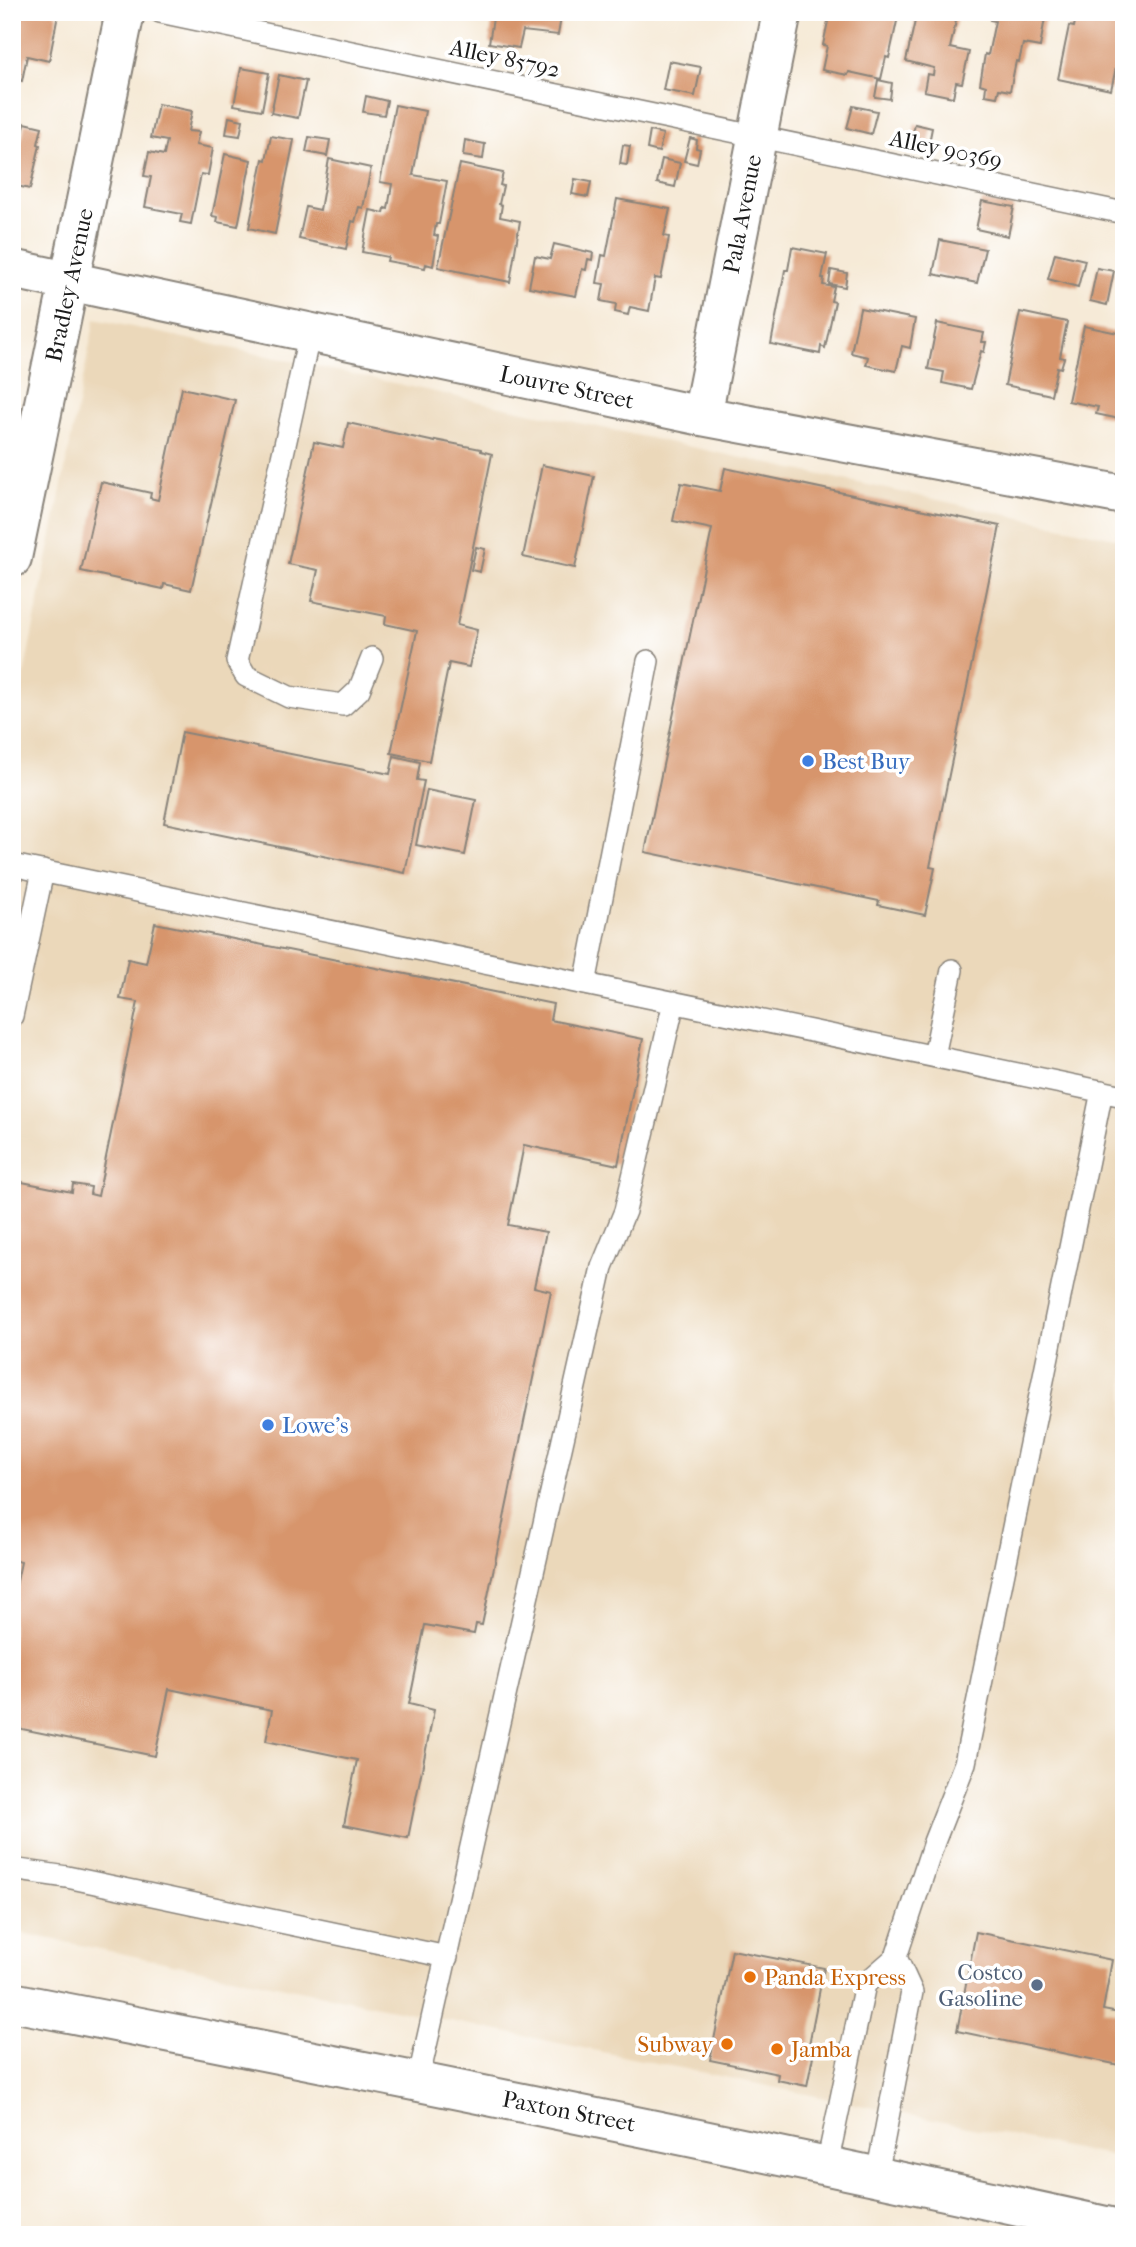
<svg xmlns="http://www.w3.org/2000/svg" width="1136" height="2247" font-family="'IM FELL French Canon',serif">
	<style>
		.built { fill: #ebd8ba }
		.building { fill: #d7956c }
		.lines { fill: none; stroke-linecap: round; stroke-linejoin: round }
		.service-casing { stroke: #89837a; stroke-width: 24 }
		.minor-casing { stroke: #89837a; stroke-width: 42 }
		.tertiary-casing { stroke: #89837a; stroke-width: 42 }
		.service { stroke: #fff; stroke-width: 21 }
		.minor { stroke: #fff; stroke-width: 38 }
		.tertiary { stroke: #fff; stroke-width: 38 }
		.shop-dot { fill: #3f7fe0; stroke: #fff; stroke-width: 2.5 }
		.food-dot { fill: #e8710a; stroke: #fff; stroke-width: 2.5 }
		.service-dot { fill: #5c6f8a; stroke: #fff; stroke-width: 2.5 }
		.labels { text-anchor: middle; stroke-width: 7; stroke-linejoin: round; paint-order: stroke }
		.street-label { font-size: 23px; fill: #1c1c1c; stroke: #fff }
		.shop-label { font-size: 23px; fill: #366cbe; stroke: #fff; text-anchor: start }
		.service-label { font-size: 23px; fill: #4e5e75; stroke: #fff; text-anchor: end }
		.food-label { font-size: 23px; fill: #c56008; stroke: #fff; text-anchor: start }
	</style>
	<rect width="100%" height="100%" fill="#fff"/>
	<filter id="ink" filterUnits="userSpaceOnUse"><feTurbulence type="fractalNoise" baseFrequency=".0143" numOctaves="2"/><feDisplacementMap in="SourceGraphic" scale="14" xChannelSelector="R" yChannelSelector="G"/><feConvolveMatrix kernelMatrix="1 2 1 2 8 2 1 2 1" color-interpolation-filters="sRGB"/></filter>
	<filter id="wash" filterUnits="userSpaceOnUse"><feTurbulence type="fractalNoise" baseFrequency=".00686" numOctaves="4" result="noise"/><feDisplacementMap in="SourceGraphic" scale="28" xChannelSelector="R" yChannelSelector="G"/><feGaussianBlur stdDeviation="1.57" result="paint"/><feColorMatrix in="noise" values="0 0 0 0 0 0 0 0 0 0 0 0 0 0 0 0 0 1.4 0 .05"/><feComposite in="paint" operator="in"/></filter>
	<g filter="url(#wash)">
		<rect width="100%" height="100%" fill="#f6ead7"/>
		<!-- built -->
		<path class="built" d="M95,319l1029,221v1619l-1112,-228v-1196z"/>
		<g id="blocks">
			<!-- building -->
			<path class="building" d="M12,12h44l-1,3h3l-9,46 -22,-5 -5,25 -10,-2z
				M494,12h68l-4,23 -35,-4 -4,17 -30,-5z
				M830,12h69l-10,46 -3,-1 -5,22 -32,-7 -1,3 -26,-5 5,-24 -4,-1z
				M917,12h41l-8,36 19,4 -7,31 -6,-1 -3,15 -29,-6 3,-17 6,1 1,-7 -28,-7z
				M992,12h54l-6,35 -17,-3 -4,18 -3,-1 -6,30 -11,-2 -2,8 -12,-2 1,-9 -6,-2 5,-30 3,1 7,-34 -5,-1z
				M1077,12h47l-7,41 2,1 -8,36 -53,-11 11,-53 5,1z
				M669,61l32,6 -6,29 -32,-6z
				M241,68l28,5 -7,37 -28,-5z
				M279,75l27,6 -8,37 -27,-5z
				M878,80l14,3 -2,16 -15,-2z
				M366,96l21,5 -3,14 -21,-3z
				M158,104l34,7 -4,20 11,1 -3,13 17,3 -5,27 -7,-1 -10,50 -11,-2 2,-8 -37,-7 6,-30 -7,-1 5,-24 15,3 3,-14 -16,-3z
				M395,105l30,6 -12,64 34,6 -8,43h-3l-2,11 4,1 -5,30 -7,-2 -1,4 -38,-7 1,-4 -26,-5 8,-42 14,3 1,-5 3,1 4,-25 -12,-2z
				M853,106l24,5 -6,23 -24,-6z
				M229,117l14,3 -3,16 -14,-2z
				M25,123l17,4 -4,17 2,1 -10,44 -13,-3 -1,8 -4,-1v-53l9,2z
				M915,124l17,4 -4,20 -17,-4z
				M650,131l13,3 -4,18 -12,-3z
				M271,136l23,4 -19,94 -26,-6 14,-69 3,1z
				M309,137l21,3 -3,16 -21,-4z
				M690,138l7,2 -1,8 4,1 -3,15 -13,-3z
				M465,140l20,4 -2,15 -20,-3z
				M623,145l7,1 -3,19 -7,-1z
				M225,154l26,6 -13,66 -21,-4 1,-5 -6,-1z
				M329,159l42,9 -8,40 -4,-1 -4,15 -3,-1 -6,28 -47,-10 7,-32 14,3z
				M662,159l18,4 -5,24 -18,-4z
				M460,164l43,9 -3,12 3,1 -4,18 3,1 -2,12 20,4 -10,61 -72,-15z
				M575,179l16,3 -3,15 -16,-3z
				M617,199l53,10 -6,27 5,1 -8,42 -6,-1 -6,33 -19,-4 -2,8 -13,-3 1,-8 -15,-3 3,-17 -7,-1 5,-28 4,1z
				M982,201l32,6 -6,29 -32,-7z
				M940,240l45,9 -8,34 -44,-9z
				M554,244l39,9 -1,7 -4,-1 -2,11 -4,-1 -6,27 -47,-9 6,-31 15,3z
				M792,247l35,7 -5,24h2l-1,7 11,2 -3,14 4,1 -10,46 -4,-2 -1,8 -49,-10 14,-74h3z
				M1055,253l30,7 -7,27 -30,-8z
				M1097,268l17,3 -7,34 -17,-4z
				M831,270l16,3 -2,14 -16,-3z
				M860,308l55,11 -5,29 -8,-2 -6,25 -30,-6 2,-8 -17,-4z
				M1020,312l47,10 -7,35 4,1 -3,10 -4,-1 -6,28 -46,-10z
				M937,323l47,10 -2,9h4l-2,10 -3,-1 -10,38 -29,-6 2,-11 -16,-3z
				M1084,326l39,8 -5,27 6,1v58l-28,-6 2,-7 -30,-6z
				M182,388l53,12 -44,190 -27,-6 -1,5 -82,-18 20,-89 50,11 -1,5 8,2z
				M348,423l87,19v-2l46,9v2l11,3 -35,171 20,5 -8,37 -20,-4 -20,98 -38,-8 26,-122 -32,-7 1,-8 -75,-15 7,-31 -30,-6 26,-122 29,6z
				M542,465l52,11 -19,92 -52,-11z
				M725,468l275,58 -70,341 5,1 -10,47 -47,-10 1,-4 -234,-49 67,-323 -39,-8 8,-38 39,8z
				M476,547l9,2 -5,23 -9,-2z
				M182,732l208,42 4,-18 26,6 -3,18 7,1 -19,92 -241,-50z
				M427,790l49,10 -11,55 -49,-10z
				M155,923l398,81 -3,16 93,19 -25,126 -94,-20 -16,80 38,7 -12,55 17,4 -69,334 -6,-1 -2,10 -49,-9 -16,79 25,6 -26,128 -64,-13 13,-65 -91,-19 6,-31 -103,-21 -14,67 -143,-29v-122l9,-43 -9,-2v-380l60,12 1,-8 18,3 -1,7 8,2 40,-194 -18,-3 8,-40 18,4z
				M976,1932l136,28 -9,50 21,4v52l-167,-35z
				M732,1950l92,18 -17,87 6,1 -6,30 -30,-6 1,-6 -68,-14z"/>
		</g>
	</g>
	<g filter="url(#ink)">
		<use href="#blocks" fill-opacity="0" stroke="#89837a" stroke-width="2"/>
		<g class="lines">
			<!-- service casing -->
			<g class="service-casing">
				<path id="service" d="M160,12l964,201
					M310,332l-73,329 9,15 43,21 54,8 16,-15 13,-32
					M12,865l1112,231
					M585,984l63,-323
					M12,1016l31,-145
					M934,1056l18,-86
					M12,1869l55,8 380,80
					M418,2081l184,-814 23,-56 49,-209
					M827,2165l38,-181 31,-27 38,-115 31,-79 137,-672
					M877,2175l35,-183 -16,-35"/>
			</g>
			<!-- minor casing -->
			<g class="minor-casing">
				<path id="minor" d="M12,269l690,147 422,79
					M702,416l80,-404"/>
			</g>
			<!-- tertiary casing -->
			<g class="tertiary-casing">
				<path id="tertiary" d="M12,558l113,-546
					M12,2002c372,72 742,146 1112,228"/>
			</g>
			<!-- service -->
			<use href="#service" class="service"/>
			<!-- minor -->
			<use href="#minor" class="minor"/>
			<!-- tertiary -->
			<use href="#tertiary" class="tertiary"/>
		</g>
	</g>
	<!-- markers -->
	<g class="shop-dot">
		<circle cx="808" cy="761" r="7"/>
		<circle cx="268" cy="1425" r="7"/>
	</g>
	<g class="food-dot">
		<circle cx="750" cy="1977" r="7"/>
		<circle cx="727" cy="2044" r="7"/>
		<circle cx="777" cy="2049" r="7"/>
	</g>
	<circle class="service-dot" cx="1037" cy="1985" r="7"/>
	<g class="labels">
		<!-- street labels -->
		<g class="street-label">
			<text transform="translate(505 58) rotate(12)" y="8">Alley 85792</text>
			<text transform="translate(946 149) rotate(12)" y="8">Alley 90369</text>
			<text transform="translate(742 214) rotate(-79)" y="8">Pala Avenue</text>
			<text transform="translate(69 285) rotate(-78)" y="8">Bradley Avenue</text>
			<text transform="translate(567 387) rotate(12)" y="8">Louvre Street</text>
			<text transform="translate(569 2111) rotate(11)" y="8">Paxton Street</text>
		</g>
		<!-- shop labels -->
		<g class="shop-label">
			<text x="822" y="769">Best Buy</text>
			<text x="282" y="1433">Lowe's</text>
		</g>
		<!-- service labels -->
		<g class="service-label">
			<text x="1023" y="1980">Costco<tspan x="1023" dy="26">Gasoline</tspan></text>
		</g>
		<!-- food labels -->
		<g class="food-label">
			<text x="764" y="1985">Panda Express</text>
			<text x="713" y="2052" text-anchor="end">Subway</text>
			<text x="791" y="2057">Jamba</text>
		</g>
	</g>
	<!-- margin -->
	<rect width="1136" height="2247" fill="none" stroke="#fff" stroke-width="42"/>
</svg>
